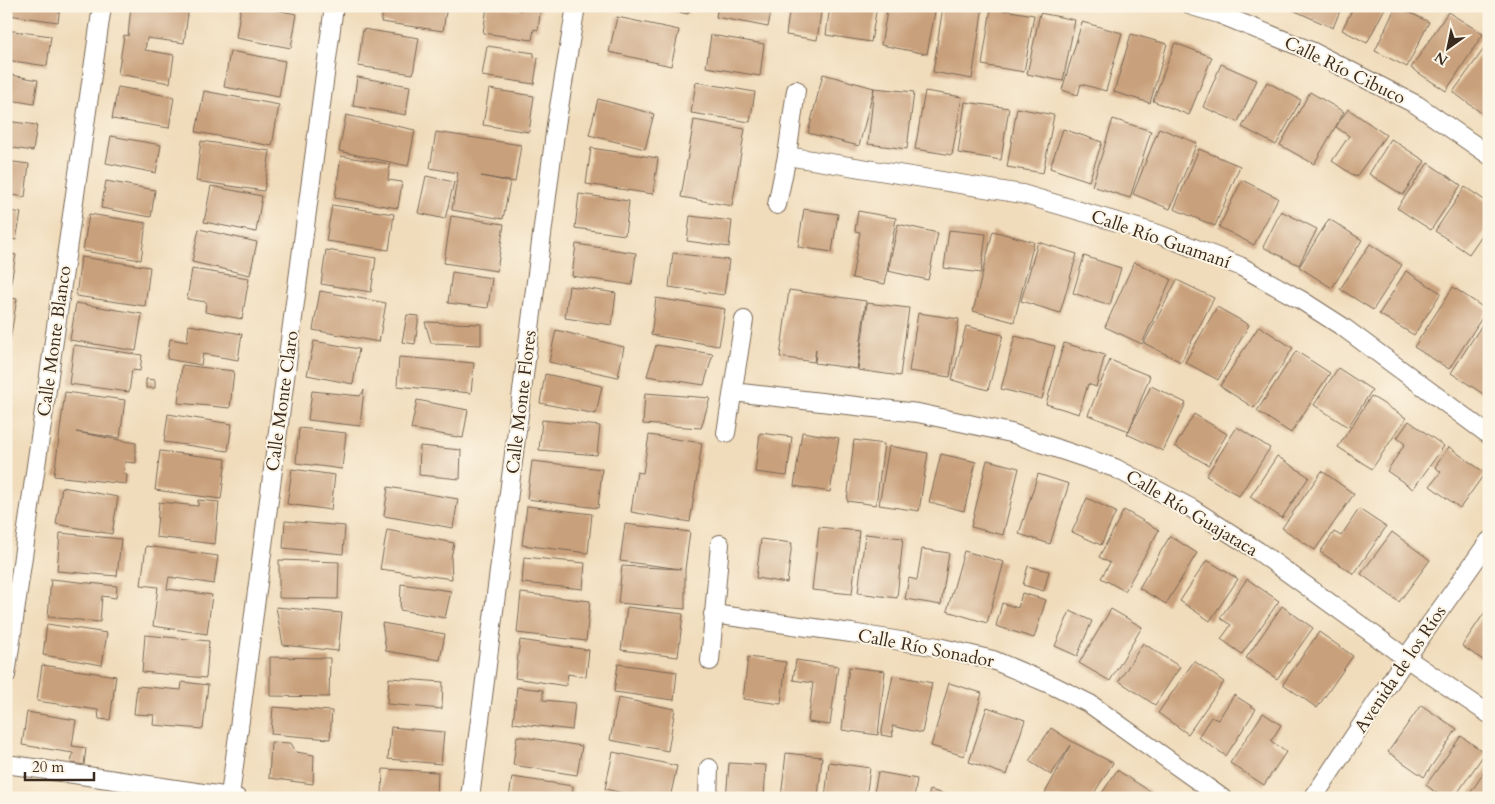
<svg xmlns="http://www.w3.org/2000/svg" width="1495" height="804" font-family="Cardo,serif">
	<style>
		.building { fill: #c9a07c }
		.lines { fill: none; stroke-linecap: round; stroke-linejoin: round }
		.minor-casing { stroke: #7a6855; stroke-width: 20 }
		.minor { stroke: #fff; stroke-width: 18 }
		.labels { text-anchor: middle; stroke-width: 4; stroke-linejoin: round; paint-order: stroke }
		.street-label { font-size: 18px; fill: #3b2a1e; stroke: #fcf5e5 }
	</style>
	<rect width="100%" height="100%" fill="#fcf5e5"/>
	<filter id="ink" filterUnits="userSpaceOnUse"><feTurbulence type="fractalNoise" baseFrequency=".02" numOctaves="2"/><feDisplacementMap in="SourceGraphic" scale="10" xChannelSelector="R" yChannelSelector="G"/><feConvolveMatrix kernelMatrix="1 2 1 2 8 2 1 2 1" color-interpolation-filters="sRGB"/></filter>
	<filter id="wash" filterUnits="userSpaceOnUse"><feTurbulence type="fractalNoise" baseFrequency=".0096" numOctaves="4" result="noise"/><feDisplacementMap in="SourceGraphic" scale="20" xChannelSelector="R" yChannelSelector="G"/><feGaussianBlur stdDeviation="1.12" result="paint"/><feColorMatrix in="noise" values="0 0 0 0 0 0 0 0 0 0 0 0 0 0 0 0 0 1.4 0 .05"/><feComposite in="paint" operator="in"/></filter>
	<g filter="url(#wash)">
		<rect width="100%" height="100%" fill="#f0dbba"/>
		<g id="blocks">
			<!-- building -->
			<path class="building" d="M9,6h51l-2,16 -50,-7z
				M131,6h58l-5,37 -37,-5 -2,12 29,5 -4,28 -52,-9 6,-39 4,1z
				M241,6h12l44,8 -6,34 -55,-10z
				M380,6h67l-4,25 -62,-9 2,-12h-3z
				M487,6l34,4 1,-4h19l-3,24 -4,-1 -2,11 -49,-7z
				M649,6h40l-1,8z
				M718,6h54l-4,21 -52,-10z
				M790,6h32l-5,34 -31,-5z
				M830,6h47l-6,36 -45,-7z
				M888,6h48l-9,48 -46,-9z
				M943,6h40l-11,73 -39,-7z
				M1295,6h47l-9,22 -40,-18z
				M1354,6h27l4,2 -18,35 -25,-13z
				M1396,6l33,16 -22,45 -32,-16z
				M991,8l43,7 -10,57 -42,-7z
				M1448,12l35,22 -37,57 -35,-23z
				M1040,13l35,7 -12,61 -36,-7z
				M617,17l62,13 -8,36 -62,-14z
				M1082,22l40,11 -16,58 -25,-7 -3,11 -16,-5z
				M363,29l56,9 -6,36 -55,-8z
				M6,30l45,6 -4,30 -41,-6z
				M1131,34l36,10 -17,59 -36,-11z
				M711,35l53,9 -4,32 -54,-9z
				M1175,43l37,14 -23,58 -36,-14z
				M487,46l47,7v4l4,1 -4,26 -52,-8z
				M1486,46l3,2v59l-5,8 -31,-23z
				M230,51l55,10 -6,36 -55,-10z
				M1221,64l36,16 -19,42 -35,-15z
				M6,74l32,6 -4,24 -24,-4 -2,10h-2z
				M823,74l51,14 -15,58 -51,-13z
				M357,77l53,9 -4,29 -53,-9z
				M696,82l59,10 -5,30 -59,-9z
				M1267,82l34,18 -25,45 -34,-18z
				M118,87l56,10 -5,31 -57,-9z
				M874,88l40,4 -7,57 -39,-5z
				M489,89l45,7 -5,36 -46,-7z
				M204,91l75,14 -7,41 -76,-14z
				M925,91l37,6 -10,58 -37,-6z
				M1310,92l34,20 -30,52 -34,-19z
				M598,99l56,15 -9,35 -56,-14z
				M965,102l44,6 -8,52 -43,-7z
				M1017,108l37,7 -11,58 -36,-6z
				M1348,109l38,26 -30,42 -24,-16 17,-25 -13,-9z
				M346,115l69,15 -7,36 -69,-15z
				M1113,119l38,12 -21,67 -38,-12z
				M694,120l51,9 -13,77 -51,-9z
				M6,121l31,4 -4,26 -27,-4z
				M1159,128l38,15 -27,66 -37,-15z
				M1063,129l39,13 -13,39 -39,-13z
				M436,132l85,13 -6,37 -34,-6 29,6 -7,37 -51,-9 6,-37 -28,-5z
				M111,136l50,9 -5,28 -50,-10z
				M1391,139l34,22 -22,34 -34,-21z
				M201,141l69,10 -6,40 -68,-10z
				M591,148l67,10 -5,36 -67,-10z
				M1199,149l41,17 -25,60 -41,-17z
				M341,156l49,8 -2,16 14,2 -4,26 -63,-10z
				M6,161l23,3 -4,33 -19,-3z
				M1428,163l33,22 -30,45 -34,-22z
				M426,176l28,6 -9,37 -27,-6z
				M1242,180l36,18 -24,47 -35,-18z
				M106,181l49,9 -4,27 -50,-9z
				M211,186l51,10 -6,36 -52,-10z
				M1465,187l24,16v22l-20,29 -34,-23z
				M579,194l50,7 -4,34 -50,-7z
				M332,205l62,9 -5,36 -63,-9z
				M804,209l34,5 -6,38 -34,-5z
				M6,210l15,3 -5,27 -10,-2z
				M858,211l38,7 -11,66 -33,-6 8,-46 -5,-1z
				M1281,211l36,18 -18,36 -36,-18z
				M89,214l57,9 -5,37 -58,-9z
				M451,216l53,8 -7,47 -53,-8z
				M690,216l42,5 -3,26 -42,-6z
				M1329,219l33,21 -30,48 -33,-21z
				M898,224l40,9 -10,47 -40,-9z
				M199,229l58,13 -7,33 -58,-13z
				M949,230l37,4 -5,39 -37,-5z
				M993,231l41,11 -20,80 -41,-11z
				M1038,242l39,12 -17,59 -39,-12z
				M576,244l60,9 -4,32 -60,-9z
				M1370,244l32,21 -29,45 -33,-21z
				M326,250l50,8 -5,34 -50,-8z
				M6,253l10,2 -6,32 -4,-1z
				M673,253l56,7 -5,35 -55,-8z
				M1084,256l37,12 -11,37 -37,-12z
				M81,257l69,10 -5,39 -69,-10z
				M1134,262l37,17 -29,65 -37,-17z
				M192,269l57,9 -7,41 -37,-7 1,-10 -19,-3z
				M1406,271l35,22 -27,42 -35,-21z
				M452,272l40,6 -4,30 -40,-5z
				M1177,280l37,18 -33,64 -37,-19z
				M569,286l47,7 -4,32 -47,-7z
				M1453,287l34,23 -38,59 -35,-22z
				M789,290l77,11 -9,68 -42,-6 1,-14 -2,13 -34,-5z
				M320,291l66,12 -7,39 -66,-12z
				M6,297l11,2 -7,41 -4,-1z
				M656,298l69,11 -6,37 -68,-11z
				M76,303l66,11 -6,37 -66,-11z
				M867,303l42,5 -9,68 -42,-6z
				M1217,307l32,18 -31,55 -33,-18z
				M918,313l41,6 -9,58 -41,-6z
				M1489,314v75l-4,6 -34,-22z
				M407,315l12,1 -4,28 -13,-2z
				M425,322l56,2v21l-50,-2z
				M189,325l53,9 -4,26 -35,-6 -2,11 -34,-6 3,-20 17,3z
				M966,326l37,9 -15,55 -36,-10z
				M1259,326l34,22 -39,60 -34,-22z
				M556,330l68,17 -6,30 -69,-15z
				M1015,336l40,10 -13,53 -41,-10z
				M314,341l45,8 -6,35 -46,-9z
				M1064,343l41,12 -9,32 -8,-3 -9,30 -33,-10z
				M74,345l68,10 -2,16 -8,-1 -3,22 -60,-8z
				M656,345l57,9 -9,31 -57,-9z
				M1296,351l34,22 -39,60 -34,-22z
				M399,357l75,6 -3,30 -74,-7z
				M1110,360l40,16 -21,55 -41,-16z
				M182,365l52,6 -4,37 -52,-5z
				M1338,368l34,22 -24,37 -34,-22z
				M545,374l57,12 -6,28 -56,-11z
				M146,379l9,1v8h-9z
				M1151,386l35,17 -23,48 -36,-17z
				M364,390l-4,36 -52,-6 4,-29 48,5z
				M65,392l60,8 -5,38 -44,-6 60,11v20l-11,-1 -2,12 4,1 -1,9 -72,-8z
				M645,393l65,5 -9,30 -58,-4z
				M1371,396l35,22 -34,51 -34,-22z
				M417,400l51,10 -5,28 -52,-9z
				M168,414l64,10 -4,27 -64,-9z
				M1194,414l33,20 -19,31 -33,-19z
				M542,420l58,6 -3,29 -58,-5z
				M1409,421l35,25 -31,43 -26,-18 18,-27 -8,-6z
				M1237,427l33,21 -31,48 -33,-20z
				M299,428l47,5 -4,36 -46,-6z
				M802,432l37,6 -9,54 -36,-6z
				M760,433l32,4 -5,39 -32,-4z
				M649,435l53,8 -12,79 -59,-10 6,-40 6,1z
				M854,440l30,4 -8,61 -29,-4z
				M420,446l41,4 -1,29 -41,-4z
				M889,446l39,7 -9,58 -40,-6z
				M1449,447l36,26 -25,35 -30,-22 11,-14 -6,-5z
				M160,451l66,8 -5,40 -66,-9z
				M941,454l35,8 -12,49 -35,-9z
				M1277,456l32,21 -27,41 -32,-21z
				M987,460l32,8 -16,67 -32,-8z
				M532,461l70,8 -4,39 -71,-9z
				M292,469l43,6 -4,35 -44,-6z
				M1322,471l32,23 -39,56 -33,-22z
				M1038,474l31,10 -19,60 -31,-10z
				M62,487l56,10 -6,37 -56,-10z
				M388,487l70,12 -5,29 -69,-12z
				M1087,498l29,14 -15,33 -29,-13z
				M198,500l21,2 -4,42 -59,-7 3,-35 39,4z
				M527,506l65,8 -4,39 -66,-8z
				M1359,509l27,18 -32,47 -34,-22 14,-20 7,4z
				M1124,510l35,20 -34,61 -24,-13 9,-15 -11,-6z
				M285,521l60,5 -2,28 -60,-6z
				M625,524l65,8 -5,37v40l-67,-6 4,-37 59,3 -61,-8z
				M819,527l40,4 -7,63 -40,-4z
				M387,530l67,13 -3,15 1,21 -72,-10z
				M1392,532l38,28 -31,42 -38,-28z
				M60,533l61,6 -4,37 -60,-5z
				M865,534l38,4 -6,60 -39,-5z
				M1170,536l27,17 -31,51 -27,-16z
				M761,539l31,4 -5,40 -31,-5z
				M146,546l72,10 -4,28 -45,-7 -2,12 45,6 -5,39 -54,-8 5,-39 -17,-2z
				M922,549l27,4 -8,52 -36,-6 4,-21 8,2z
				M964,551l40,11 -17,61 -40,-12z
				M524,557l61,6 -2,26 -61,-6z
				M279,560l60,2 -1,37 -59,-1z
				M1207,560l31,19 -28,42 -30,-20z
				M1028,566l21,5 -5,20 -21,-6z
				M51,579l66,7 -1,12 -14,-2 -2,26 -52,-5z
				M1247,579l32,22 -37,53 -21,-15 10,-14 -11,-7z
				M401,584l50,7 -6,27 -45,-8z
				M521,593l69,8 -4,40 -69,-8z
				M1022,593l24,7 -12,38 -38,-12 6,-23 16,5z
				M1282,606l31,22 -36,51 -31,-21z
				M1489,606v58l-27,-18z
				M276,607l66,6 -4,38 -55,-6z
				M627,607l56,7 -5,43 -57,-7z
				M1111,609l31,18 -32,54 -31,-18z
				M1070,611l22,10 -15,35 -22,-10z
				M382,623l63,11 -5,26 -54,-9z
				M47,624l60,9 -5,32 -59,-10z
				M1319,632l34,24 -36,52 -34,-24z
				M145,635l64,6 -3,37 -64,-6z
				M520,640l69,10 -3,27 -18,-3 -2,12 -51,-8z
				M1143,643l37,24 -25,38 -36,-24z
				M270,657l60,1 -1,39 -59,-1z
				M748,657l38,5 -5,42 -38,-5z
				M796,660l42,6 -8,59 -22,-3 5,-39 -20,-3z
				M1194,661l30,21 -36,52 -30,-21z
				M618,664l59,8 -3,28 -60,-8z
				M42,665l74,11 -6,44 -11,-1 -1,-9 -61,-9z
				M849,667l36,4 -7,64 -36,-5z
				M893,675l39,8 -10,50 -30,-7 1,11 -12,-2z
				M389,678l54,4 -1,27 -55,-5z
				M182,682l26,3 -5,44 -50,-4 1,-10 -20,-1 3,-28 44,4z
				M949,683l33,10 -18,63 -33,-10z
				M517,687l26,3v10l32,3 -3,27 -59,-7z
				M1234,695l22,14 -30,47 -28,-19 13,-20 7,3z
				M618,698l57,11 -7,42 -58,-11z
				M1421,705l36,24 -33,48 -36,-25z
				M273,707l59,4 -2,28 -59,-5z
				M987,707l38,13 -18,55 -38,-13z
				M27,712l49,8 -4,26 14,2 -2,17 -13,-2 2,-10 -51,-8z
				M1263,713l18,12 -10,16 15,11 -22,33 -34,-22z
				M391,727l53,5 -3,32 -53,-5z
				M1051,728l22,14 40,21 -22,35h-44l-3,-3 27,-50 -20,30 -22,-14z
				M517,736l65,10 -5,29 -64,-10z
				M1461,736l24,17 -31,45h-11l-17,-13z
				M271,742l20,1 5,9 18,3 -1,29 -44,-6z
				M613,752l64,14 -7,32h-25l-40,-9z
				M786,753l36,4 -4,41h-37z
				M829,762l41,6 -4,30h-41z
				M729,763l37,2 -2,33h-38z
				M1489,765v33h-22z
				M383,769l55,3 -1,26h-27l-28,-3z
				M1117,770l34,22 -4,6h-48z
				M878,772l39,7 -3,19h-41z
				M512,777l61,9 -1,12h-63z
				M930,790l24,7v1h-26z"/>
		</g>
	</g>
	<g filter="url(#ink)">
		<use href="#blocks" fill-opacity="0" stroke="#7a6855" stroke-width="1"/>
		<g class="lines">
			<!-- minor casing -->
			<g class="minor-casing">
				<path id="minor" d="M1192,6l27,8 92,37 106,54 72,50
					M787,156l235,38 136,40 82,32 61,34 42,27 146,108
					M777,205l10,-49 9,-66
					M733,392l185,21 93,20 104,35 76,40 67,43 148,107 83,56
					M726,433l18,-113
					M713,614l138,19 87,14 55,13 59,25 38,19 132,94
					M710,661l10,-117
					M6,675l96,-669
					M6,764l231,34
					M230,796l104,-790
					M470,798l86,-673 20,-119
					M708,798l1,-30
					M1313,798l93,-140 83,-117"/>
			</g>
			<!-- minor -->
			<use href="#minor" class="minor"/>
		</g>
	</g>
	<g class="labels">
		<!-- street labels -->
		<g class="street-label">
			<text transform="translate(1345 70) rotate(26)" y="6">Calle Río Cibuco</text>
			<text transform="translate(1161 239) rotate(19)" y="6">Calle Río Guamaní</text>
			<text transform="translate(54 341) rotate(-82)" y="6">Calle Monte Blanco</text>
			<text transform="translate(282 401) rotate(-82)" y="6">Calle Monte Claro</text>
			<text transform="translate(521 402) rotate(-83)" y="6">Calle Monte Flores</text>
			<text transform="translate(1192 513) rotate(31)" y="6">Calle Río Guajataca</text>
			<text transform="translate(926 648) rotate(11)" y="6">Calle Río Sonador</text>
			<text transform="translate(1400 669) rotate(-56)" y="6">Avenida de los Ríos</text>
		</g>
	</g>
	<!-- margin -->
	<rect width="1495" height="804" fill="none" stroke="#fcf5e5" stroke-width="25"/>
	<!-- north arrow -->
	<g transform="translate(1448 48) rotate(213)" stroke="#fcf5e5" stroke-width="4" paint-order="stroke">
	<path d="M0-4L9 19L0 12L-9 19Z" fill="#3b2a1e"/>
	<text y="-8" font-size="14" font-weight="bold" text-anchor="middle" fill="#3b2a1e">N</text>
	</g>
	<!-- scale -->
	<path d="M25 772v8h69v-8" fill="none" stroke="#3b2a1e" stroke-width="2.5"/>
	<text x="32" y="772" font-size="15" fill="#3b2a1e" stroke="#fcf5e5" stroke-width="4" paint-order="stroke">20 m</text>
</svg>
